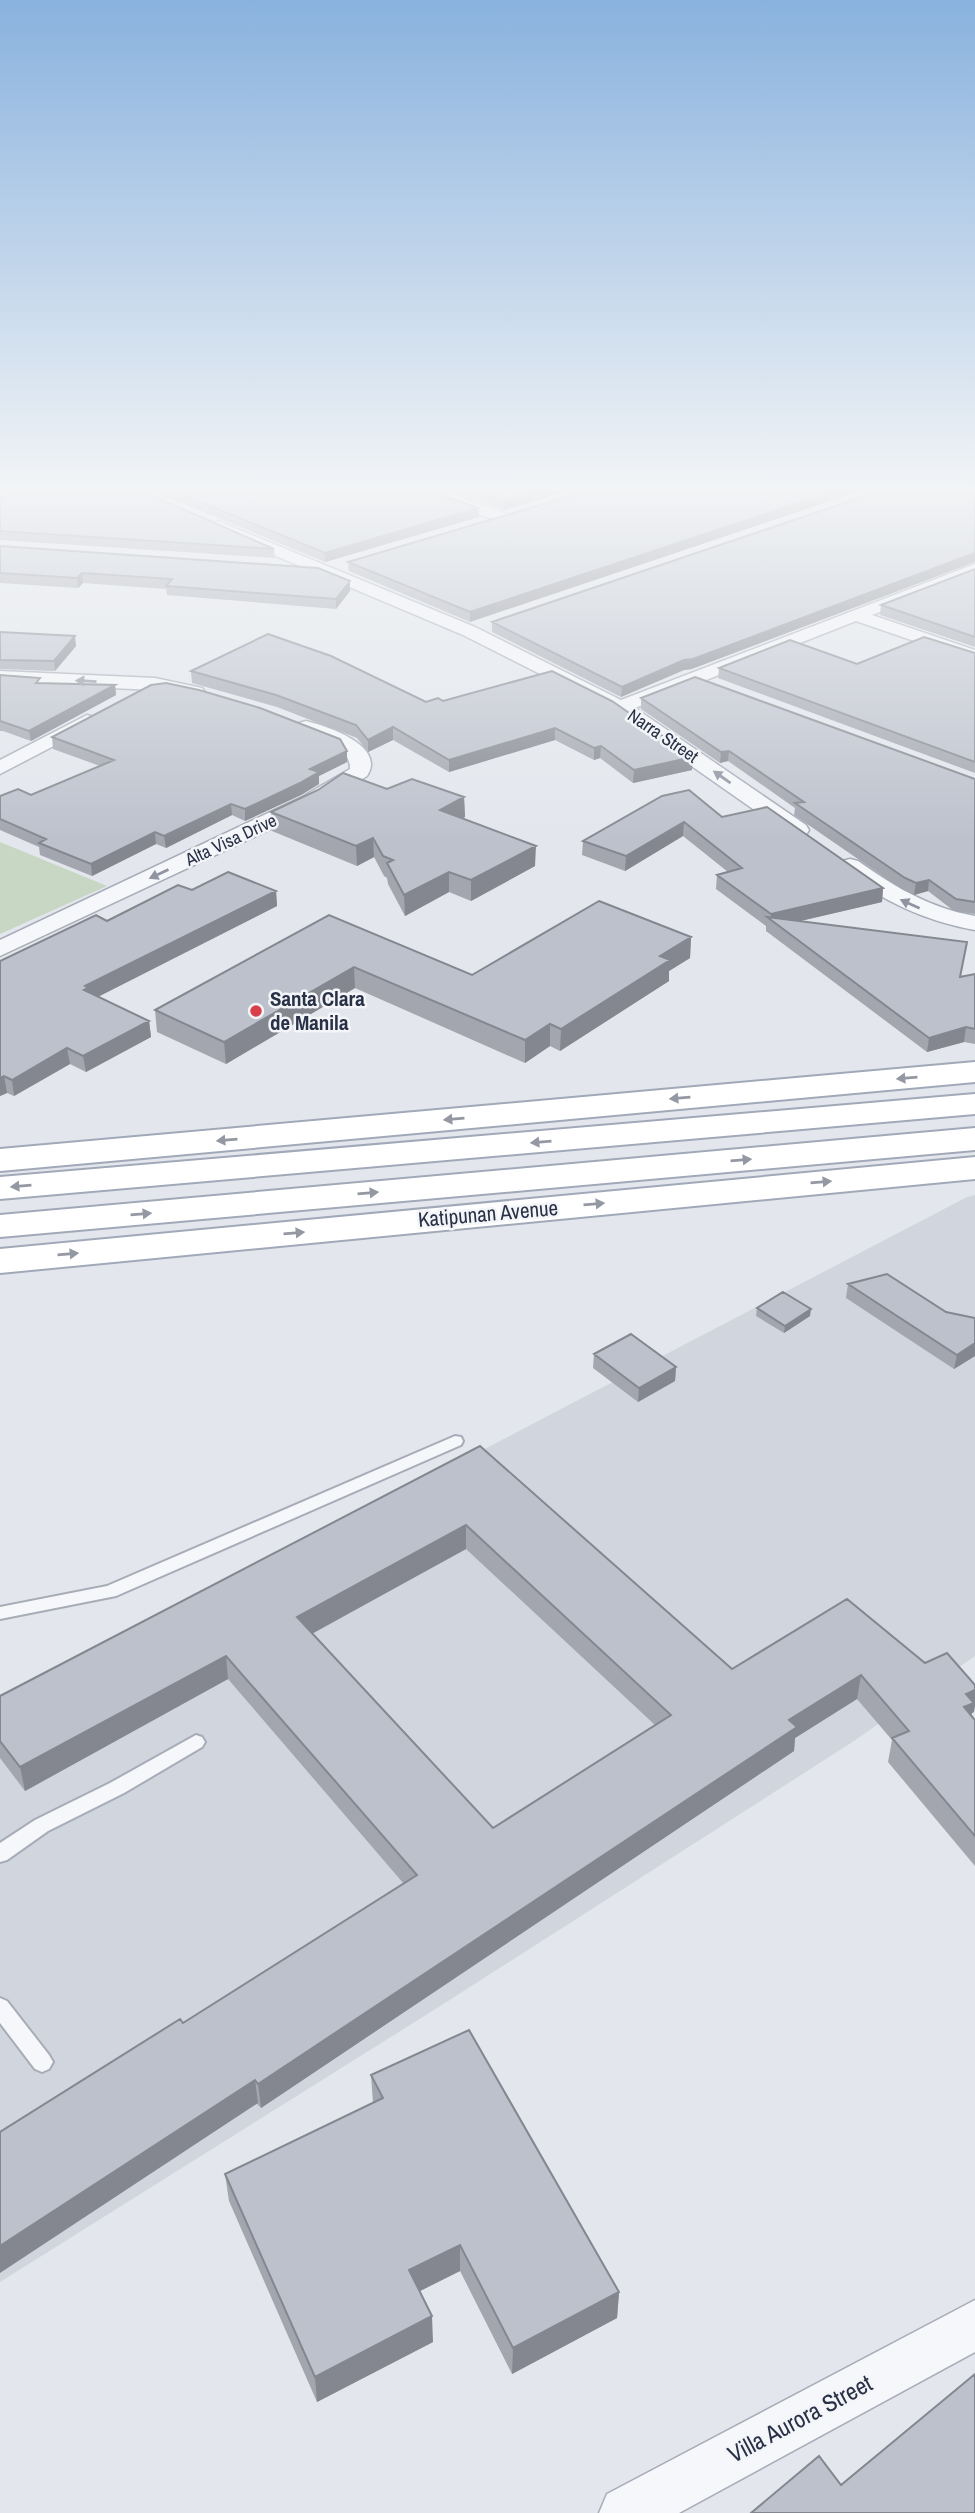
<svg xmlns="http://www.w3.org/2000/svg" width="975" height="2513" font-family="'Archivo Narrow',sans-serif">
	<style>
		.built { fill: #d1d5de }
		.green { fill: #c7d7c3 }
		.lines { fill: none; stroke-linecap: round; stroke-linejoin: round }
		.service-casing { stroke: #a7acb7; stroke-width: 4 }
		.minor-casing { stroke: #a7acb7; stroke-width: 3 }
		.primary-casing { stroke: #a1a9b9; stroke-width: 4 }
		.service { fill: #f6f7fa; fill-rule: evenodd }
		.minor { fill: #f6f7fa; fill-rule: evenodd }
		.primary { fill: #fff; fill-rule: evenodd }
		.wall { fill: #a3a6af; fill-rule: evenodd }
		.shaded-wall { fill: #84878f }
		.building { fill: #bdc1cc; stroke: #84878f; stroke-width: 2; fill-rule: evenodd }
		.oneway { fill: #9094a0 }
		.oneway2 { fill: #9498a2 }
		.poi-dot { fill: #d9404c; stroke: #f3f5f9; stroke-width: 2.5 }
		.labels { text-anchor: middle; stroke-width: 5; stroke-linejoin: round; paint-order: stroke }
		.far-street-label { font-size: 18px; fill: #293146; stroke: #f3f5f9 }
		.poi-label { font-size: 21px; font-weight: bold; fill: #293146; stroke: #f3f5f9; text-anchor: start }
		.street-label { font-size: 21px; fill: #293146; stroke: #f3f5f9 }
		.near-street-label { font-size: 24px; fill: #293146; stroke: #f3f5f9 }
	</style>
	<rect width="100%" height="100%" fill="#e3e6ec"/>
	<!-- built -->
	<path class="built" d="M975,1195v461l-121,85 -409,262 -445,279v-580l967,-505z"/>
	<!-- green -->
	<path class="green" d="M0,842l107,44 -107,48z"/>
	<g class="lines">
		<!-- service casing -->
		<g class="service-casing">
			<path id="service" d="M455,1436l6,1 2,4 -2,4 -345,151 -116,23v-12l107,-21z
				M196,1735l6,2 3,5 -3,5 -78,46 -76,38 -41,29 -7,2v-19l35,-23 75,-37z
				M0,1998l7,3 42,54 4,7 -4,7 -7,3 -7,-3 -35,-46z"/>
		</g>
		<!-- minor casing -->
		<g class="minor-casing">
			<path id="minor" d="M416,490h23l71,25 2,3 -8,5 -6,-2 -79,-28z
				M218,521l257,106 146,73 354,-136v11l-103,40 103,35v12l-119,-41 -221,87 171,117 3,5 -3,5h-16l-177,-124 -150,-76 -251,-106 -2,-3z
				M0,671l155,7 47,10 3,4 -10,6 -40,-8 -155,-7z
				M87,715l7,2 3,4 -3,4 -94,49v-14z
				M306,721c21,5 81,25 61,55l-49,31 -318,149v-16l302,-143 48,-28c0,-26 -31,-30 -51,-38l-3,-4 3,-4z
				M850,859l8,2c37,26 72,47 117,55v14c-51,-9 -91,-29 -133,-59l-3,-5 3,-5z
				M975,2300v52l-296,161h-80l8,-19z"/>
		</g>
		<!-- primary casing -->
		<g class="primary-casing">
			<path id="primary" d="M975,1062v20l-975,89v-22z
				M975,1094v20l-975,85v-22z
				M975,1128v22l-975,87v-22z
				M975,1157v22l-975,94v-24z"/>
		</g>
		<!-- service -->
		<use href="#service" class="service"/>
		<!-- minor -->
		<use href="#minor" class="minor"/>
		<!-- primary -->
		<use href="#primary" class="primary"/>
	</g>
	<!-- wall -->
	<path class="wall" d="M150,490h278l50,18 1,9 -154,45z
		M447,490h124l-67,20z
		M591,490l-121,132 -121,-51 -1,-9z
		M0,498l274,51 1,9 -275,-18z
		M0,546l350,35v10l-14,18 -169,-14 -1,-6 -83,-6 -5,5 -78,-5z
		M975,569v78l-95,-32 1,-10z
		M492,622l200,47 -8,1 -63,27 -129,-65z
		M0,632l76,14 -21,25 -55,-2z
		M975,653v120l-257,-95 1,-10 138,-4z
		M191,671l235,31 17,-1 109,-30 140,99 -59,13 -33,-25 -6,2 -39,-20 -106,32 -56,-32 -25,12 -11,-14 -80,-31 -85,-24z
		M0,675l40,8 75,2 1,10 -85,46 -28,-10h-3z
		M641,698l334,81v135l-21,-3 -26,-20 -14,4 -11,-5 -109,-75 1,-7 -67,-47 -8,2 -79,-54z
		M52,737l295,25 -28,14v8l-18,11 -56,26 -13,-6 -66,33 -10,-4 -64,32 -52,-21 -1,-8 -39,-17v-34l31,-1 69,-29 -47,-17z
		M387,789l77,8 1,20 -3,1 73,48 -64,35 -22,-9 -44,24 -17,-32 -1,-6 -3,-2 -10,-19 -17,9 -85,-35 -1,-19z
		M662,796l60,21 161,71 -1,14 -82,19 161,55 14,-2v70l-11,-2 -37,10 -161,-121v-5l-50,-37 1,-14 11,-3 -45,-36 -58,35 -43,-16 1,-14z
		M192,890l84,1 1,15 -179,90 51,25 2,16 -65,35 -16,-8 -56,32 -7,-3 -7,3v-135l107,-40z
		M329,915l143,60 219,-38 -1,21 -21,13v10l-109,70 -10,-5 -25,17 -170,-75 -129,76 -69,-32 -2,-22z
		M848,1284l98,28 29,6v38l-21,13 -108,-71z
		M757,1308l53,8 -26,17 -28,-17z
		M594,1354l82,13 -1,14 -37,21 -45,-34z
		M480,1446l252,223 115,-70 127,113 -2,1 -1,3 4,4v146l-87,-104 4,-22 -35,-41 -62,39 -1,13 -533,357 -78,-85 221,-139 -176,-205 -203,112 -25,-33v-62zM466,1549l189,176 -162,103 -181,-195z
		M371,2075l248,217 -2,26 -105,56 -52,-103 -40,20 13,51 -116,60 -88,-201 -4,-27 148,-71z"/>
	<!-- shaded-wall -->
	<path class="shaded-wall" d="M541,490h30l-67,20v-9z
		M837,490h26l-393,132v-10z
		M478,508l1,9 -154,45v-9z
		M975,553v9l-283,107 -8,1 -63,27 1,-10 62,-27z
		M82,573l1,10 -5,5 -1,-10z
		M350,581v10l-14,18v-10z
		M75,636l1,10 -21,25 -1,-10z
		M115,685l1,10 -85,46 -2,-10z
		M393,727v13l-25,12v-12z
		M555,728v12l-106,32v-12z
		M601,746l-1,12 -6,2v-12z
		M347,751v11l-28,14v8l-18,11 -56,26v-12l65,-40z
		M729,751l-1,10 -8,2 1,-11z
		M693,757l-1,13 -59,13 1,-13z
		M464,797l1,20 -24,13 -1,-20z
		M231,804l1,11 -66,33 -2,-12z
		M684,822l-1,14 -58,35 1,-15z
		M155,832l1,12 -64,32 -1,-12z
		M373,838l1,19 -17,9 -1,-20z
		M536,846l-1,20 -64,35v-21z
		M449,872v20l-44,24 -1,-21z
		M929,880l-1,11 -14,4 2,-12z
		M883,888l-1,14 -103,24 -8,-6v-6z
		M276,891l1,15 -187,95 -4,5 -1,-20z
		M691,937l-1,21 -21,13v10l-109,70 1,-22 99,-73z
		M354,967l1,21 -129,76 -2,-22z
		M149,1021l2,16 -65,35 -3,-16z
		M550,1024v22l-25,17v-23z
		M966,1027l-2,15 -37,10 2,-14z
		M67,1048l3,16 -56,32 -2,-16z
		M4,1076l3,17 -7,3v-18z
		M811,1309l-1,7 -26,17 1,-7z
		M975,1343v13l-21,13 3,-14z
		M676,1367l-1,14 -37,21 1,-14z
		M466,1525v24l-167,92 -2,-24z
		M226,1656l2,23 -203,112 -5,-24z
		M861,1675l-4,24 -62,39 -1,13 -533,357 -3,-24 531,-364z
		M975,1690v16l-1,6 -2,1 -3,14 -10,4 7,-37z
		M255,2080l3,23 -258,170v-27z
		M460,2245v26l-50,25 -1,-26z
		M619,2292l-2,26 -105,56 1,-26z
		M432,2316l1,26 -116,60 -2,-25z"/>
	<!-- building -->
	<path class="building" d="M32,490h107l135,59 -274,-18v-33z
		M171,490h257l50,18 -153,45z
		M472,490h69l-37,11z
		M591,490h246l-367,122 -122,-50z
		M883,490h92v63l-282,106 -9,1 -62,27 -130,-65z
		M0,546l318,22 32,13 -14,18 -170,-13 6,-7 -90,-6 -5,5 -77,-5z
		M975,569v68l-94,-32z
		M0,632l75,4 -21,25 -54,-1z
		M268,634l63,22 95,46 12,-4 5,3 109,-30 60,30 81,56 -59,13 -33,-24 -7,2 -39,-20 -106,32 -56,-33 -25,13 -12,-15 -80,-30 -85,-24z
		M924,637l51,16v109l-256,-94 71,-28 67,24z
		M0,675l40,3 -4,5 79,2 -86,46 -29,-10z
		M695,677l280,102v123l-19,-3 -27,-19 -13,3 -11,-5 -110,-75 9,-1 -75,-51 -8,1 -80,-54z
		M166,683l33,7 61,18 80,31 7,12 -37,18 9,3 -19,11 -55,26 -14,-5 -67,32 -9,-4 -64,32 -52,-21 7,-4 -46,-20v-23l18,-7 13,6 83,-35 -62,-23 99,-52z
		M343,773l44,16 25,-10 52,18 -24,13 96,36 -65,34 -22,-8 -45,23 -17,-32 6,-3 -10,-4 -10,-18 -17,8 -85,-34 47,-22z
		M689,790l33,27 45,-10 116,81 -112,26 -54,-39 25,-7 -58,-46 -58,34 -43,-15 79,-45z
		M228,872l48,19 -191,95 3,2 -4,2 65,31 -66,35 -16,-8 -55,32 -8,-4 -4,2v-117l96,-46 11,6 71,-36 14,5z
		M599,901l92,36 -31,19 10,4 -109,69 -11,-5 -25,16 -171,-73 -130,75 -69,-32 174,-95 143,60z
		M767,917l200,25 -7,35 15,-3v55l-9,-2 -37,11z
		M887,1274l59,38 29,6v25l-18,12 -109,-71z
		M783,1292l28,17 -26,17 -28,-18z
		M631,1334l45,33 -37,21 -45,-34z
		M480,1446l252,223 115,-70 78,64 22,-10 28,32v5l-9,4 8,9 -10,4 11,13v116l-83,-98 17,-7 -48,-56 -72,45 8,7 -539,357 -3,-4 -255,166v-114l180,-113 3,4 234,-148 -191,-219 -206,111 -20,-26v-45zM466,1525l205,190 -178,113 -196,-211z
		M469,2030l150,262 -106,56 -53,-103 -51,25 23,46 -117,61 -90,-203 158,-76 -12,-23z
		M975,2374v139h-224l68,-57 22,29z"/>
	<!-- one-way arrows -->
	<defs><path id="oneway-solid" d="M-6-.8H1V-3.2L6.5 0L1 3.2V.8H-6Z" transform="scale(1.75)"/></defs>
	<g class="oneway">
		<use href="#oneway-solid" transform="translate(86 681) rotate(-177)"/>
		<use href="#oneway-solid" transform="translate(722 777) rotate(-145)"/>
		<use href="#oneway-solid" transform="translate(159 874) rotate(155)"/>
		<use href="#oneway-solid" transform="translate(910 904) rotate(-156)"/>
	</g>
	<g class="oneway2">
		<use href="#oneway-solid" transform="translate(907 1078) rotate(175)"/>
		<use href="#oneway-solid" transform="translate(680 1098) rotate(175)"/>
		<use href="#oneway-solid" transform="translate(454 1119) rotate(175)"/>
		<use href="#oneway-solid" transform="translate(227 1140) rotate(175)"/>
		<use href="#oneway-solid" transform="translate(541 1142) rotate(175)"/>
		<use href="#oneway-solid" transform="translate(741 1160) rotate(-5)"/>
		<use href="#oneway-solid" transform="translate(821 1182) rotate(-5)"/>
		<use href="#oneway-solid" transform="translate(21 1186) rotate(175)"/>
		<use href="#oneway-solid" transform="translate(368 1193) rotate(-5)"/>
		<use href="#oneway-solid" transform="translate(594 1204) rotate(-5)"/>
		<use href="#oneway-solid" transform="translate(141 1214) rotate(-5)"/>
		<use href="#oneway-solid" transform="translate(294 1233) rotate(-5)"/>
		<use href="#oneway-solid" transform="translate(68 1254) rotate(-5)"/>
	</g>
	<!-- sky -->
	<linearGradient id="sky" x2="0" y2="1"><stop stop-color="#89b2de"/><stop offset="0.58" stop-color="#f2f4f6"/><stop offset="1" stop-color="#f2f4f6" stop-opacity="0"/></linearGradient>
	<rect width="975" height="842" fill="url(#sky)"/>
	<!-- markers -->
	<circle class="poi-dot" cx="256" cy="1011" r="7"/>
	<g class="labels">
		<!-- far-street labels -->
		<g class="far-street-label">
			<text transform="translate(663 736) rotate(34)" y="6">Narra Street</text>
			<text transform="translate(231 840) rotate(-25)" y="6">Alta Visa Drive</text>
		</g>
		<!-- poi labels -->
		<g class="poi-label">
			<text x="270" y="1006">Santa Clara<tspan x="270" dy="24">de Manila</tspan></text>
		</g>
		<!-- street labels -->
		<g class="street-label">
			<text transform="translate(488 1214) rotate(-5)" y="7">Katipunan Avenue</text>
		</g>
		<!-- near-street labels -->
		<g class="near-street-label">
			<text transform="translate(800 2419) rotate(-28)" y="8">Villa Aurora Street</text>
		</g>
	</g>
</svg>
